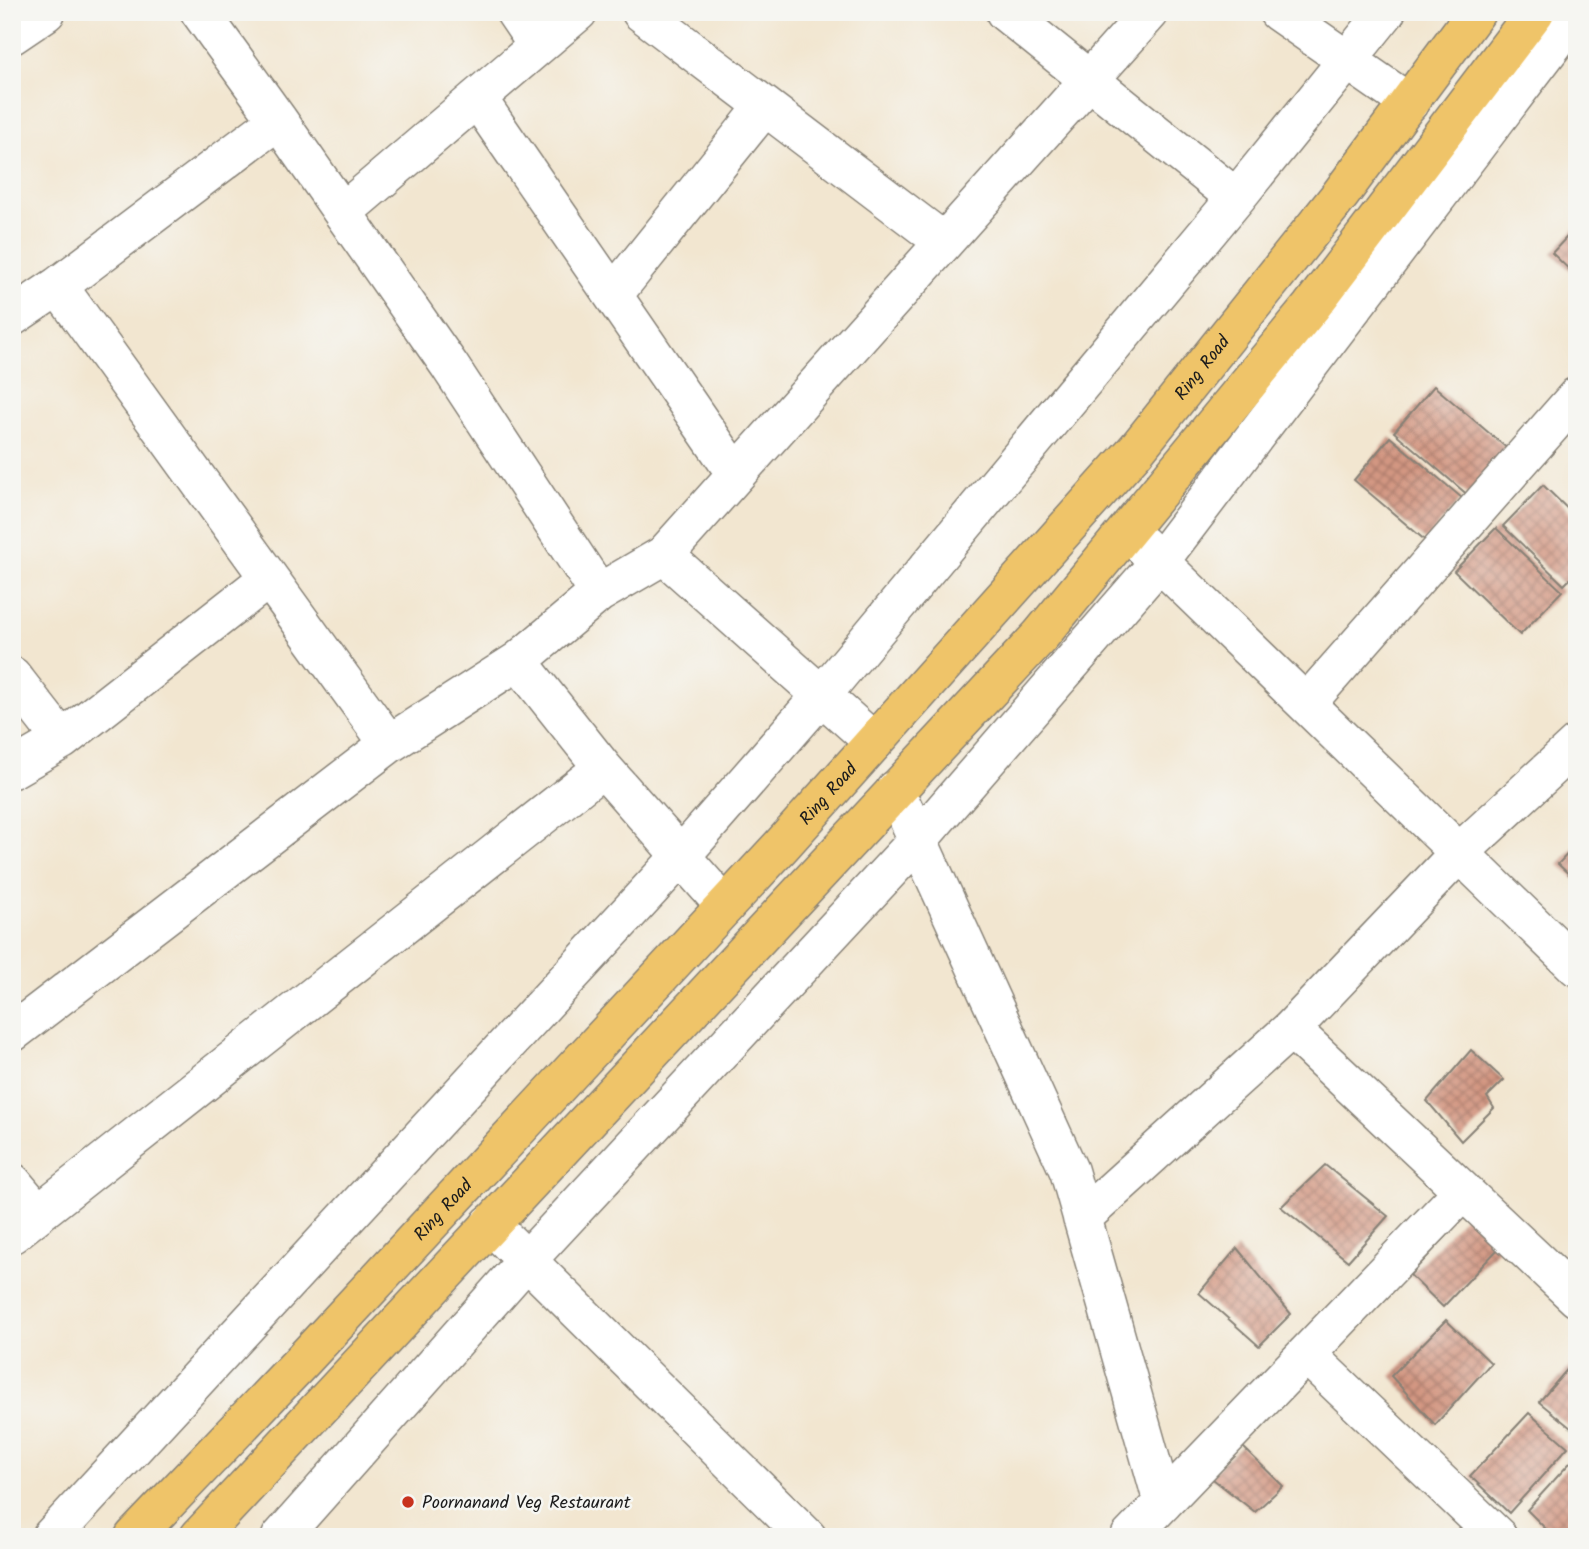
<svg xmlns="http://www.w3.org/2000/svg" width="1589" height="1549" font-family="Kalam,sans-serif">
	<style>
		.building { fill: url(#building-cross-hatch) }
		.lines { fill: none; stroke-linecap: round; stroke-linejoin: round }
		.minor-casing { stroke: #878176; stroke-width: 41 }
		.trunk-casing { stroke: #878176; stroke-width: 41 }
		.minor { stroke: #fff; stroke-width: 38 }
		.trunk { stroke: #efc469; stroke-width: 38 }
		.poi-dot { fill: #c8321e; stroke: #f6f6f2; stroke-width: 2.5 }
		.labels { text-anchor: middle; stroke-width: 5; stroke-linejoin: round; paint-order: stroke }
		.street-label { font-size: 18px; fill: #1c1c1c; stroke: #f6f6f2 }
		.poi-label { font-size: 18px; fill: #1c1c1c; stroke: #f6f6f2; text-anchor: start }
	</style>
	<defs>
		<pattern id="building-cross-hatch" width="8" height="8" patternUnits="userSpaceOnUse" patternTransform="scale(1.75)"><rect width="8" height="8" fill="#d39782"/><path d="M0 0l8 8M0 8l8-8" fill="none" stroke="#aa7a6a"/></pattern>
	</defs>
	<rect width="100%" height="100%" fill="#f6f6f2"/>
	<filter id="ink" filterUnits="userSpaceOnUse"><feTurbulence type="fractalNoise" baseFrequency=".0143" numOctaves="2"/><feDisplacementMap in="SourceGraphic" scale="14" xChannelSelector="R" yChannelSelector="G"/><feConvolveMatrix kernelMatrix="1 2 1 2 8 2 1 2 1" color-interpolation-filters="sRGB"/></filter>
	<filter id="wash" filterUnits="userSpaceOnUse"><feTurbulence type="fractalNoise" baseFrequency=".00686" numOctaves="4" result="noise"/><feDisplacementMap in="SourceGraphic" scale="28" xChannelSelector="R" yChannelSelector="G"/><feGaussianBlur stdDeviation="1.57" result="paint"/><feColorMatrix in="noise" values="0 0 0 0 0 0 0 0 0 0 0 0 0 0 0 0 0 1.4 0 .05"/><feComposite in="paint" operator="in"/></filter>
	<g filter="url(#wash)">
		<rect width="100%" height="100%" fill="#f2e6d0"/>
		<g id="blocks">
			<!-- building -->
			<path class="building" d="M1577,226v51l-25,-24z
				M1434,386l75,64 -40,46 -75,-64z
				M1390,437l72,61 -36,43 -72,-61z
				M1543,485l34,33v54l-13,13 -61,-59z
				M1496,528l66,63 -42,44 -66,-64z
				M1577,844v38l-19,-18z
				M1471,1050l33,30 -17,17 7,11 -33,33 -34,-40z
				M1325,1165l63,51 -40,45 -67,-54z
				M1467,1214l32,34 -56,59 -33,-32z
				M1237,1248l54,66 -32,32 -60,-53z
				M1446,1320l45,43 -56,62 -44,-49z
				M1577,1358v75l-38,-31z
				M1529,1413l39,34 -59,66 -39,-37z
				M1241,1445l42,41 -28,26 -46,-36z
				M1577,1455v82h-23l-27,-27z"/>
		</g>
	</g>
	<g filter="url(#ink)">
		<use href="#blocks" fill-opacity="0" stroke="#878176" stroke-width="2"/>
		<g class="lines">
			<!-- minor casing -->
			<g class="minor-casing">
				<path id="minor" d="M200,12l78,108 171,245 150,228
					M515,12l23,34
					M641,12l303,230
					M1005,12l231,186
					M1278,12l131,91
					M12,35l34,-23
					M477,98l259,376
					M343,212l235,-200
					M58,286l331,458
					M613,295l152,-189
					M12,317l46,-31 220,-166
					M1141,544l436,423
					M664,555l210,187
					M518,661l85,107
					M12,676l50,64
					M1306,704l271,-308
					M12,769l50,-29 207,-162
					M895,790l174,381 94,332
					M1291,1029l286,269
					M12,1033l377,-289 129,-83 81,-68 65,-38 486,-543
					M12,1182l26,31
					M1082,1218l209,-189 168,-176 118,-109
					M490,1224l317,313
					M12,1234l591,-466 122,138
					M1306,1354l192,183
					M51,1537l630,-681 140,-160 415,-498 150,-186
					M281,1537l246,-277 391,-420 242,-279 417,-548
					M1130,1537l333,-346"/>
			</g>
			<!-- trunk casing -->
			<g class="trunk-casing">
				<g id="trunk">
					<path id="s1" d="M134,1537l170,-178 478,-514 354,-395 204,-255 136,-183"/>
					<path d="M199,1537l841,-901 271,-329 224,-295"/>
				</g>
			</g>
			<!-- minor -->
			<use href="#minor" class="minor"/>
			<!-- trunk -->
			<use href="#trunk" class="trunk"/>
		</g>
	</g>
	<!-- markers -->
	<circle class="poi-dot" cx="408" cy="1502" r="7"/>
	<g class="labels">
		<!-- street labels -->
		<g class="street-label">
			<text dy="6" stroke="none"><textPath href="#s1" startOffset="1584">Ring Road</textPath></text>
			<text dy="6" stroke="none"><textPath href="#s1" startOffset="1017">Ring Road</textPath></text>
			<text dy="6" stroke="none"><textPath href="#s1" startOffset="450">Ring Road</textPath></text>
		</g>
		<!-- poi labels -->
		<g class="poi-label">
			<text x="422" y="1508">Poornanand Veg Restaurant</text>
		</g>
	</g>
	<!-- margin -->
	<rect width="1589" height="1549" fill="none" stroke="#f6f6f2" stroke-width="42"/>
</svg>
